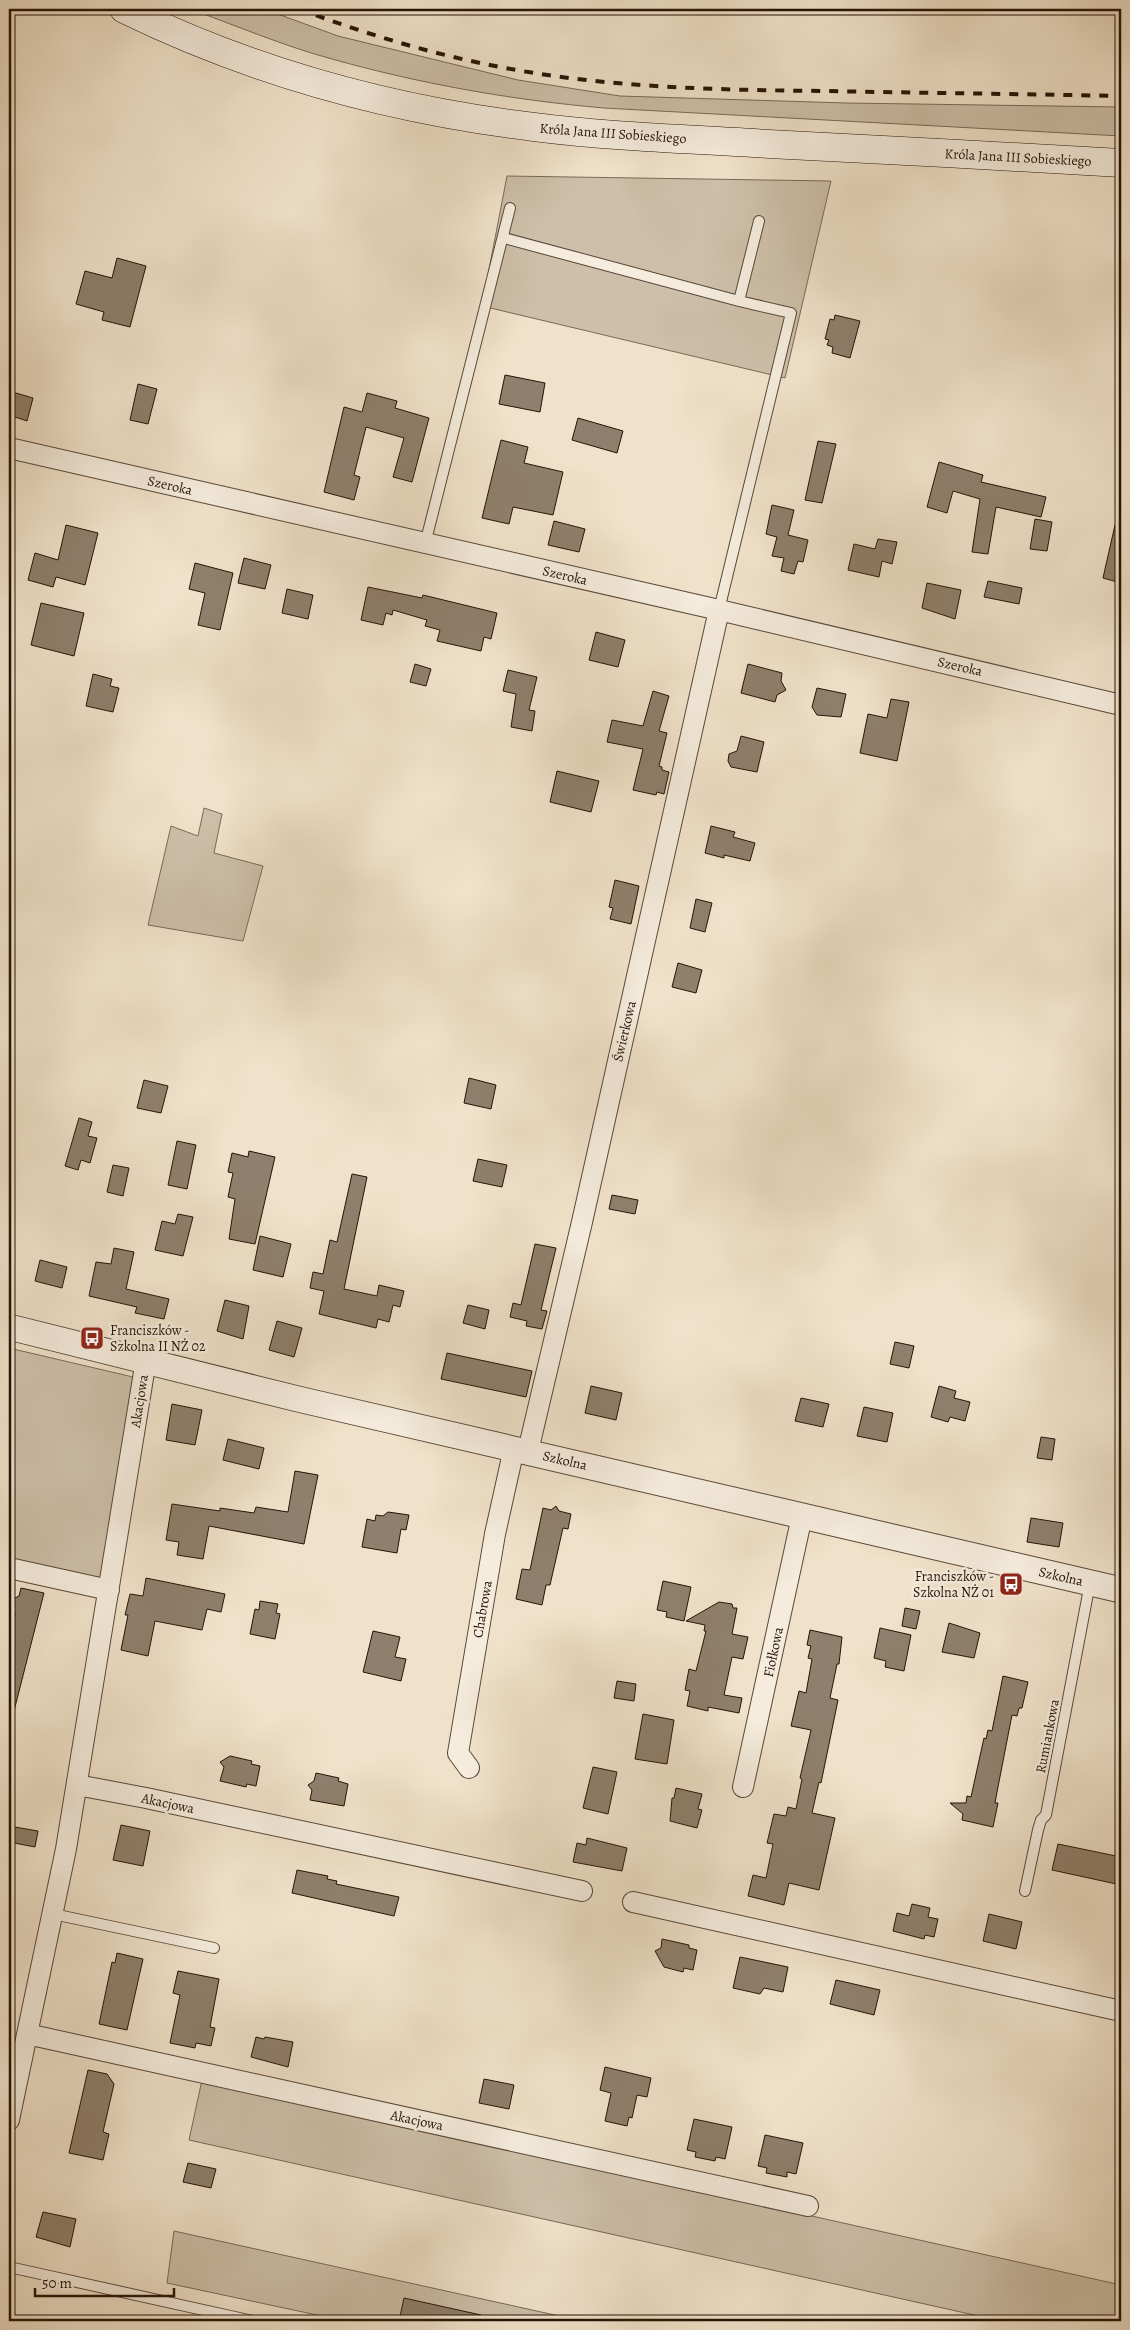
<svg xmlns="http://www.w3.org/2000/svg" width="1130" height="2330" font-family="Alegreya,serif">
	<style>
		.green { fill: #cdbfa9; stroke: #796958 }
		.building { fill: #8f7f6c; stroke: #251307 }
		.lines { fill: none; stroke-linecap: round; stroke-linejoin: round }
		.service-casing { stroke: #584738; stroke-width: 12 }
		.minor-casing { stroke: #584738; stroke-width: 22 }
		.tertiary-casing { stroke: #584738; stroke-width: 27 }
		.secondary-casing { stroke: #251307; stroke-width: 29 }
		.service { stroke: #f5ecdd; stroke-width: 10 }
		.minor { stroke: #f5ecdd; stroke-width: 20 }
		.tertiary { stroke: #f5ecdd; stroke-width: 25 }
		.secondary { stroke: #f5ecdd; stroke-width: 28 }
		.rail { stroke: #251307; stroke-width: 4; stroke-dasharray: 9 9; stroke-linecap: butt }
		.labels { text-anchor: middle; stroke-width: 5; stroke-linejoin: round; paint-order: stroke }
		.street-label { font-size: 14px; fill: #251307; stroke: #f5ecdd }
		.poi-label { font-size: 14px; fill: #251307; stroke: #f5ecdd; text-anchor: start }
	</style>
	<rect width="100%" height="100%" fill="#f0e2ca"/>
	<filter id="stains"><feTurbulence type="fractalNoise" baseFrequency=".004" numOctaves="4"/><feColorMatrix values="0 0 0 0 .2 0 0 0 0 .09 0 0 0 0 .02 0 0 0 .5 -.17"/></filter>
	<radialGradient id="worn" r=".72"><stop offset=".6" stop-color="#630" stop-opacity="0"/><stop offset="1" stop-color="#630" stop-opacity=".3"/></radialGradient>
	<!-- green -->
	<path class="green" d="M190,9h74l74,27 180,44 102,16 226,7 275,4v29l-517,-28c-92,-8 -183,-24 -272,-49 -48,-13 -95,-33 -142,-50z
		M507,176l324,5 -46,197 -303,-72z
		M204,808l18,6 -8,39 49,13 -20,75 -95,-16 23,-99 27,10z
		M9,1348l124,29 -31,202 -93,-20z
		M202,2080l919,205v36h-120l-812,-181z
		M174,2231l408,90h-237l-178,-38z"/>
	<!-- building -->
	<path class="building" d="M117,258l29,8 -16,61 -28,-7 2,-8 -28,-8 9,-33 27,7z
		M835,315l25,6 -10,37 -18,-5 1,-6 -6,-2 2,-5 -4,-1 5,-20 4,1z
		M505,375l40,8 -5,29 -41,-8z
		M138,384l19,5 -9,35 -18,-4z
		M9,391l24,7 -6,23 -18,-6z
		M367,393l30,8 -2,7 34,10 -17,64 -19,-5 11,-39 -38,-11 -12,48 6,2 -6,23 -30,-8 20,-85 18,5z
		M578,418l45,13 -6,22 -45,-13z
		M501,440l27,7 -4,16 39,9 -10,43 -40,-8 -4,17 -27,-6z
		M818,441l18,3 -14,59 -17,-3z
		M939,462l44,13 -2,7 65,15 -5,20 -45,-10 -8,47 -16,-2 8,-53 -27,-8 -6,22 -20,-6z
		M772,505l22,5 -6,25 20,5 -5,22 -5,-1 -4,13 -13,-3 3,-13 -12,-2 5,-19 -11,-3z
		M1035,519l17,3 -5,29 -17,-2z
		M554,521l31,8 -6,23 -31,-7z
		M66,525l32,8 -13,52 -29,-8 -3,10 -25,-7 7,-27 23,7z
		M1115,525l6,1v57l-18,-5z
		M878,539l19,3 -5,22 -10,-3 -3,16 -31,-7 6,-26 21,5z
		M244,558l27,7 -6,24 -27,-6z
		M195,563l38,10 -13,57 -22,-5 7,-32 -16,-4z
		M988,581l34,7 -3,16 -35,-7z
		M927,583l34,7 -6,29 -33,-11z
		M368,587l54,11 1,-3 74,18 -6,26 -7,-2 -3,14 -44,-10 3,-11 -15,-4 2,-6 -34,-10 -1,5 -6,-2 -3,12 -22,-5z
		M287,589l26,6 -5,24 -26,-6z
		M41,603l43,10 -10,43 -43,-11z
		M596,632l29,8 -7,27 -29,-7z
		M415,664l16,5 -5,17 -16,-4z
		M748,664l34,9 -1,8 5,9 -9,5 -2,7 -34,-9z
		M508,670l29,7 -8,33 6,1 -3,20 -21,-4 5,-33 -13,-3z
		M93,674l19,5 -2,7 9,2 -6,24 -27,-6z
		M817,688l29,6 -5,23 -24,-2 -5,-8z
		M653,691l16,5 -10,35 8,2 -8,33 3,1v3l7,2 -5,22 -7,-2 -1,3 -23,-5 10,-41 -36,-7 5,-22 31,6z
		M891,699l18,3 -12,59 -37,-8 8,-39 19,4z
		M741,736l23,6 -7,30 -26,-5 -3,-6 1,-7 8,-3z
		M557,771l42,10 -8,31 -41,-10z
		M711,826l24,6 -2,5 22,6 -5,18 -26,-6v3l-19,-5z
		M615,880l24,6 -8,38 -21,-5 3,-11 -4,-1z
		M696,899l16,4 -7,29 -15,-4z
		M678,963l24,7 -6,23 -24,-6z
		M469,1078l27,7 -5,24 -27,-6z
		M144,1080l24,6 -7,27 -24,-5z
		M79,1118l13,4 -4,14 9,2 -7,25 -9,-3 -3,10 -13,-4z
		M177,1141l19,4 -9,44 -19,-4z
		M249,1151l26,6 -20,87 -26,-5 6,-40 -7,-2 5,-24 -5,-1 4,-19 16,4z
		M478,1159l29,6 -5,22 -29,-6z
		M113,1165l16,3 -6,28 -16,-4z
		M352,1174l15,3 -23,112 33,7 2,-11 25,6 -4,16 -7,-2 -4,17 -11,-3 -2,9 -57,-14 5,-23 -14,-3 3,-16 10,2 7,-34 7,2z
		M612,1195l26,5 -3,14 -26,-5z
		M178,1214l15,3 -10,39 -28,-6 7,-29 13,3z
		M260,1236l31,8 -8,33 -30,-7z
		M535,1244l21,4 -15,62 6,1 -5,18 -16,-3 1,-5 -17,-4 3,-14 8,2z
		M114,1248l20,4 -8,37 43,10 -5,20 -29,-6 2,-6 -48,-11 7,-34 15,2z
		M40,1260l27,7 -5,21 -27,-7z
		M225,1300l24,6 -6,33 -26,-8z
		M468,1305l21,5 -4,19 -22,-6z
		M277,1321l25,7 -8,29 -25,-7z
		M895,1342l19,4 -5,22 -19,-4z
		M447,1353l85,18 -6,26 -85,-18z
		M591,1386l31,7 -6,27 -31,-7z
		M939,1386l17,5 -2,7 16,4 -5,19 -15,-4 -2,5 -17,-5z
		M801,1398l28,6 -6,23 -28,-6z
		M172,1404l30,6 -7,35 -29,-5z
		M864,1407l29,6 -6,29 -30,-6z
		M1041,1437l14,2 -3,21 -15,-2z
		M228,1439l36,9 -5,21 -36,-9z
		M295,1471l23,4 -14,69 -95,-18 -6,33 -26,-4 2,-13 -13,-2 6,-36 48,7v-3l34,5 2,-6 32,5z
		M556,1506l3,5 12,3 -3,15 -5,-1 -13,57h-4l-4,20 -26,-6 6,-30 8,1 13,-62 8,2z
		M388,1512l21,3 -3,15 -5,-1 -4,24 -35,-6 5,-28 8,2 1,-6 7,1z
		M1031,1518l32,5 -4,24 -32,-5z
		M146,1578l79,16 -4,18 -14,-3 -5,21 -47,-9 -7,35 -27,-6 7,-35h-3l5,-21 13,2z
		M663,1581l28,6 -7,34 -18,-4 1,-5 -10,-2z
		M21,1588l23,5 -30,118h-5v-65l6,-32 -5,-7 1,-7 8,-4z
		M260,1601l18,3 -2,9 4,1 -5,25 -25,-5 5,-25 4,1z
		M719,1602l13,2 1,4h4l-5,26 16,3 -5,22 -11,-2 -8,38 18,3 -3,15 -31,-6v4l-21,-5 3,-15 -5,-1 4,-21 7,2 10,-40h-2l1,-6 -19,-4z
		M905,1608l15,3 -4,18 -14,-3z
		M949,1623l31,10 -6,25 -32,-6z
		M880,1628l31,7 -7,36 -19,-4 1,-6 -12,-3z
		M810,1630l32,7 -3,27h-2l-7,34 8,2 -17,83 -2,-1 -7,31 23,5 -16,72 -30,-7 -5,22 -36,-9 5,-21 13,3 7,-34 -6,-1 7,-29 12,2 2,-9 8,2 6,-30 -2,-1 11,-48 -20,-4 8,-35 7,2 6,-34 -4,-1 3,-12 -4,-1z
		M373,1631l27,6 -5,20 11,2 -5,22 -38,-9z
		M1003,1676l25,6 -6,26h-3l-2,8 -5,-1 -15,77 -2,11h3l-5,24 -31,-7 1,-6 -13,-11h16l1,-7 4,1 13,-59 2,1 2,-9 4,1z
		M617,1681l19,3 -2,17 -20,-3z
		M643,1714l31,6 -7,44 -32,-5z
		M230,1756l22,5 -1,3 9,2 -4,20 -9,-2 -1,3 -26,-6 4,-14 -4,-5z
		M593,1767l24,5 -9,42 -25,-6z
		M316,1773l23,5 -1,3 10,3 -4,22 -34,-6 2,-10 -4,-5 6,-4z
		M676,1788l26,6 -4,15 4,1 -5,18 -27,-7 2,-23h2z
		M121,1825l29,6 -7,35 -30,-6z
		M9,1826l29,5 -3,16 -26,-5z
		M587,1838l40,10 -5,23 -49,-9 4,-19 9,2z
		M1058,1844l63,13v28l-69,-15z
		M297,1870l31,6 -1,3 10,2 -1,3 63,13 -5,19 -102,-23z
		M912,1904l18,4 -2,9 10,2 -4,18 -9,-2 -1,4 -31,-8 4,-18 12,3z
		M989,1914l33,8 -6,27 -33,-8z
		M662,1939l27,6v3l8,2 -4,20 -9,-2 -1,4 -19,-5 -9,-16 6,-3z
		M117,1953l26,6 -16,71 -28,-6 13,-62 3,1z
		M740,1957l48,10 -5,25 -19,-4 -4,6 -27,-6z
		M178,1971l41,8 -9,48 5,1 -4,18 -15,-3 -1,5 -25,-5 10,-48 -7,-2z
		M836,1980l44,10 -6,25 -44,-11z
		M256,2037l8,2 1,-2 28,5 -5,25 -37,-10z
		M605,2067l46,11 -4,19 -10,-2 -5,23 -3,-1 -2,9 -22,-5 6,-28 -11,-3z
		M88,2070l19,4 7,10 -11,48 6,2 -6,26 -34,-7z
		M484,2079l30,6 -5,24 -30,-6z
		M694,2119l38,8 -7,32 -9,-2 -1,4 -20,-4 1,-5 -9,-2z
		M765,2135l38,8 -7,31 -9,-2v5l-21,-4 1,-5 -9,-2z
		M188,2163l28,6 -5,19 -28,-6z
		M43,2212l33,7 -6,28 -34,-10z
		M404,2298l77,17v6h-82z"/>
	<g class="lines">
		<!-- service casing -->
		<g class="service-casing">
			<path id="service" d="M504,238l235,63
				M425,544l85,-336
				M719,610l72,-297 -52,-12 20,-80
				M1025,1891l13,-61 3,-10 5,-5 44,-232
				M53,1914l161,34
				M9,2267l244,54"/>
		</g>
		<!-- minor casing -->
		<g class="minor-casing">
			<path id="minor" d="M9,448l710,162 402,95
				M528,1451l54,-229 137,-612
				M9,1568l100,22
				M469,1768l-11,-15 37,-219 16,-72v-14
				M77,1785l69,13 436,93
				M743,1787l59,-271
				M633,1902l488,109
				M27,2034l781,172
				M9,2120l57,-271 80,-489"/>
		</g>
		<!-- tertiary casing -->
		<g class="tertiary-casing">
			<path id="tertiary" d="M9,1327l289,72 823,191"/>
		</g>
		<!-- secondary casing -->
		<g class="secondary-casing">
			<path id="secondary" d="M124,9c129,63 268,101 410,118 78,10 157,12 235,17 117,6 235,12 352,19"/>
		</g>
		<!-- service -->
		<use href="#service" class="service"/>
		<!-- minor -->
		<use href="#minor" class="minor"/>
		<!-- tertiary -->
		<use href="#tertiary" class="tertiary"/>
		<!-- secondary -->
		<use href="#secondary" class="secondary"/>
		<!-- rail -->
		<path class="rail" d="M299,9c64,24 129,44 196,57 110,22 222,24 333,25 98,2 196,3 293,5"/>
	</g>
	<!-- icons -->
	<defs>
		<g id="bus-square" transform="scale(1.25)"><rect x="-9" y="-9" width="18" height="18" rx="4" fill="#8f2418" stroke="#f5ecdd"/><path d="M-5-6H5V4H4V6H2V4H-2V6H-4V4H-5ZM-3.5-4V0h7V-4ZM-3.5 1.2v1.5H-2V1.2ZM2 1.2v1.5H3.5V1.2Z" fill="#fff"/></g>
	</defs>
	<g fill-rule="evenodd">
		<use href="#bus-square" x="92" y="1338"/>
		<use href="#bus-square" x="1011" y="1584"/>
	</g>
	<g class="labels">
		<!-- street labels -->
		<g class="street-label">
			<text transform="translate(613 133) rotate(4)" y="5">Króla Jana III Sobieskiego</text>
			<text transform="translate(1018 157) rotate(3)" y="5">Króla Jana III Sobieskiego</text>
			<text transform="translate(170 485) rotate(13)" y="5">Szeroka</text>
			<text transform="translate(565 575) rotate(13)" y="5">Szeroka</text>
			<text transform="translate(960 666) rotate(13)" y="5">Szeroka</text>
			<text transform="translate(624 1031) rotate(-77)" y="5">Świerkowa</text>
			<text transform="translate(139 1401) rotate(-81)" y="5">Akacjowa</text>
			<text transform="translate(565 1460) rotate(13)" y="5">Szkolna</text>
			<text transform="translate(1061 1576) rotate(13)" y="5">Szkolna</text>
			<text transform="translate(482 1609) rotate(-80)" y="5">Chabrowa</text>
			<text transform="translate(773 1652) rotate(-78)" y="5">Fiołkowa</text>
			<text transform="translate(1047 1736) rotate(-79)" y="5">Rumiankowa</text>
			<text transform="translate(168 1803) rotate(12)" y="5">Akacjowa</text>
			<text transform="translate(417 2120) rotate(12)" y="5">Akacjowa</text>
		</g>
		<!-- poi labels -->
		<g class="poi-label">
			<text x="110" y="1335">Franciszków -<tspan x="110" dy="16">Szkolna II NŻ 02</tspan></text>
			<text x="994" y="1581" text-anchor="end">Franciszków -<tspan x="994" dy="16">Szkolna NŻ 01</tspan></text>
		</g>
	</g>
	<!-- margin -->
	<rect width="1130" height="2330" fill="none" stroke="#f0e2ca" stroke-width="30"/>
	<rect x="10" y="10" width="1110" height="2310" fill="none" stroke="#251307" stroke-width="2.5"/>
	<rect x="15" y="15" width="1100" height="2300" fill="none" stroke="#251307"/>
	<!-- scale -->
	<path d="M35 2288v8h139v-8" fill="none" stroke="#251307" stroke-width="2.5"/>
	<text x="42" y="2288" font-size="15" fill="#251307" stroke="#f5ecdd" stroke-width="4" paint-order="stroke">50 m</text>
	<rect width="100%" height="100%" filter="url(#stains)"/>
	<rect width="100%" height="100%" fill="url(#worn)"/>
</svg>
